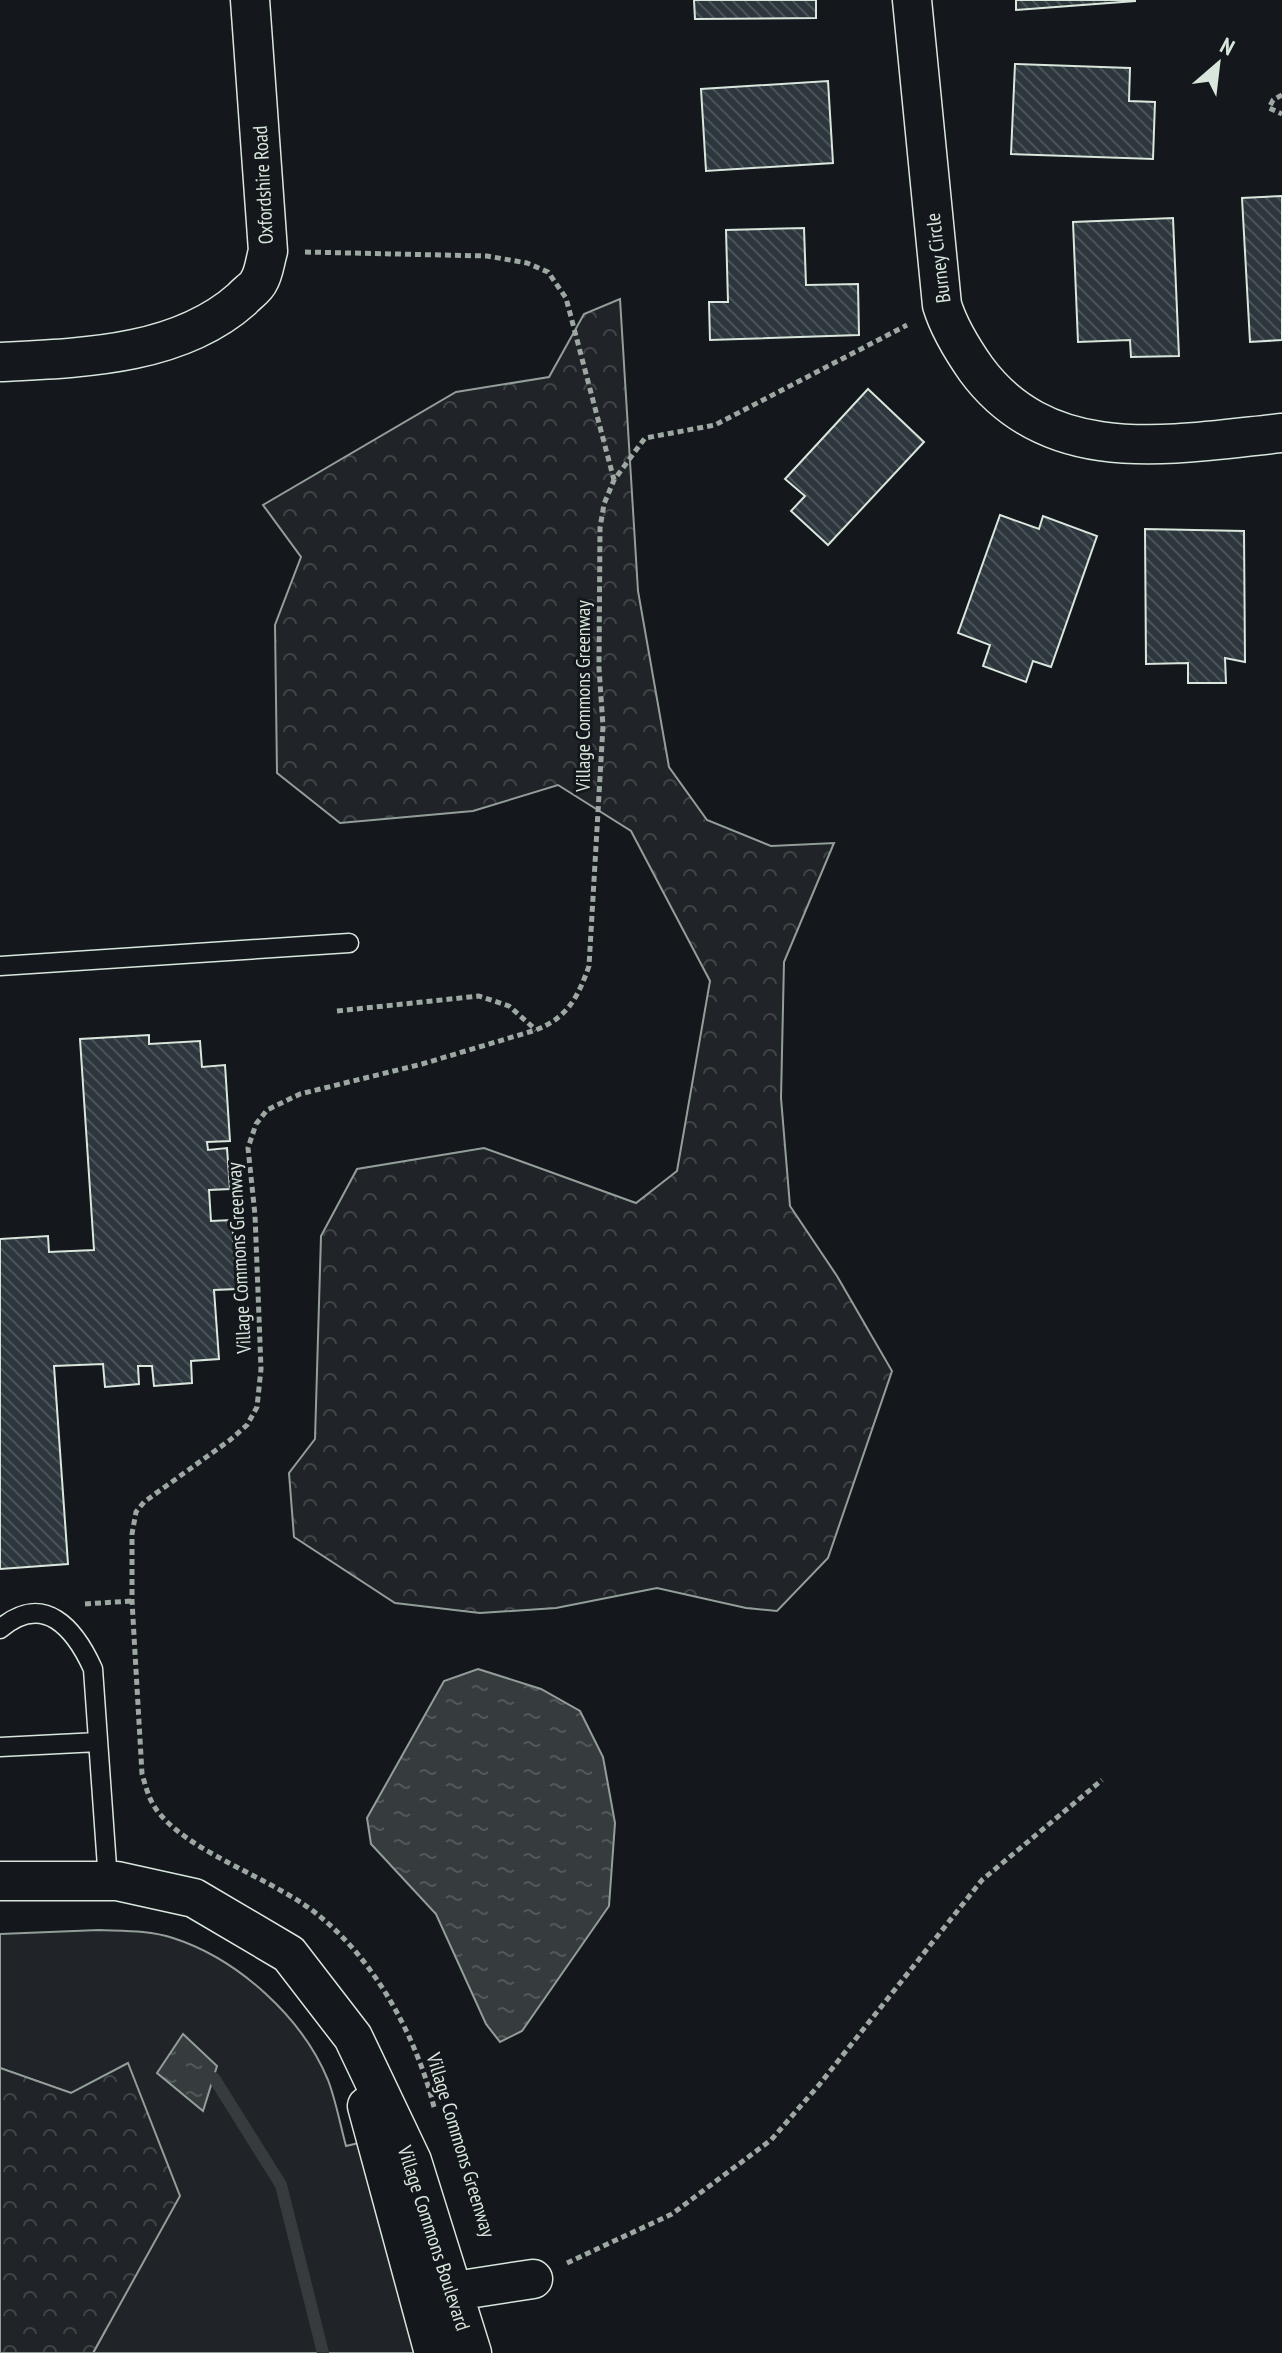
<svg xmlns="http://www.w3.org/2000/svg" width="1282" height="2353" font-family="'PT Sans Narrow',sans-serif">
	<style>
		.grass { fill: #202428; stroke: #939e99; stroke-width: 2 }
		.forest { fill: url(#forest-crowns); stroke: #939e99; stroke-width: 2 }
		.water { fill: url(#water-ripples); stroke: #939e99; stroke-width: 2 }
		.lines { fill: none; stroke-linecap: round; stroke-linejoin: round }
		.stream { stroke: #363b3e; stroke-width: 12 }
		.building { fill: url(#building-back-hatch); stroke: #d8e6dc; stroke-width: 2 }
		.lane-casing { stroke: #d8e6dc; stroke-width: 21 }
		.street-casing { stroke: #d8e6dc; stroke-width: 41 }
		.path { stroke: #9da8a2; stroke-width: 5; stroke-dasharray: 6 4; stroke-linecap: butt }
		.lane { stroke: #14181c; stroke-width: 18 }
		.street { stroke: #14181c; stroke-width: 38 }
		.labels { text-anchor: middle; stroke-width: 6; stroke-linejoin: round; paint-order: stroke }
		.street-label { font-size: 20px; fill: #d8e6dc; stroke: #14181c }
	</style>
	<defs>
		<pattern id="forest-crowns" width="20" height="18" patternUnits="userSpaceOnUse" patternTransform="scale(2)"><rect width="20" height="18" fill="#202428"/><path d="M2 6a3 3 0 1 1 6 0M12 15a3 3 0 1 1 6 0" fill="none" stroke="#404447"/></pattern>
		<pattern id="water-ripples" width="26" height="14" patternUnits="userSpaceOnUse" patternTransform="scale(2)"><rect width="26" height="14" fill="#363b3e"/><path d="M2 4q2-2 4 0t4 0M15 11q2-2 4 0t4 0" fill="none" stroke="#525759"/></pattern>
		<pattern id="building-back-hatch" width="6" height="6" patternUnits="userSpaceOnUse" patternTransform="scale(2)"><rect width="6" height="6" fill="#2c363c"/><path d="M-1 5l2 2M0 0l6 6M5-1l2 2" fill="none" stroke="#4a5358"/></pattern>
	</defs>
	<rect width="100%" height="100%" fill="#14181c"/>
	<!-- grass -->
	<path class="grass" d="M99,1930c25,1 50,0 74,8 65,21 129,79 155,142 8,21 12,44 18,66l17,-4 52,211h-322l13,-24 -35,-236 -71,-25v-134z"/>
	<!-- forest -->
	<path class="forest" d="M620,299l18,292 31,176 38,53 64,26 63,-3 -50,119 -3,136 9,108 47,70 55,95 -64,187 -51,53 -31,-3 -89,-20 -101,20 -76,5 -85,-10 -101,-66 -5,-64 26,-34 6,-203 36,-67 127,-21 152,55 41,-32 33,-190 -79,-150 -73,-46 -85,26 -133,12 -63,-50 -2,-148 26,-68 -38,-52 193,-113 93,-15 35,-63z
		M128,2063l52,133 -87,157h-93v-285l71,25z"/>
	<!-- water -->
	<path class="water" d="M478,1669l63,20 39,22 23,46 12,66 -6,83 -87,125 -22,11 -14,-18 -50,-110 -65,-70 -4,-26 77,-137z
		M183,2034l34,32 -14,45 -46,-38z"/>
	<g class="lines">
		<!-- stream -->
		<path class="stream" d="M214,2078l67,107 42,168"/>
	</g>
	<!-- building -->
	<path class="building" d="M694,0h122v18l-121,1z
		M1016,0h119v1l-119,9z
		M1015,64l115,4 -1,33 26,1 -2,57 -142,-5z
		M828,81l5,82 -127,8 -5,-82z
		M1282,196v144l-32,2 -8,-144z
		M1173,218l6,138 -48,1 -1,-17 -52,2 -5,-120z
		M804,228l2,57 52,-1 1,51 -149,5 -1,-38h19l-2,-72z
		M868,389l56,53 -96,103 -37,-34 14,-15 -20,-17z
		M1000,515l39,14 4,-13 54,20 -46,131 -18,-6 -7,21 -43,-16 7,-21 -32,-12z
		M1145,529l99,2 1,131 -20,-4 1,25h-38v-20l-42,1z
		M149,1035v9l51,-3 2,26 23,-2 5,76 -23,1 1,8 19,-2 3,41 -21,1 2,31 21,-1 5,69 -23,1 5,69 -28,2 1,22 -38,3 -2,-20h-14l1,18 -34,3 -2,-23 -49,2 14,198 -68,5v-330l48,-3 1,16 45,-2 -14,-211z"/>
	<g class="lines">
		<!-- lane casing -->
		<g class="lane-casing">
			<path id="lane" d="M0,966l349,-23
				M0,1629c44,-38 75,0 93,40l15,212
				M0,1747l98,-5"/>
		</g>
		<!-- street casing -->
		<g class="street-casing">
			<path id="street" d="M912,0l30,305c7,23 20,44 34,64 74,101 199,75 306,64
				M0,362c81,-4 178,-6 242,-63 5,-6 14,-11 17,-18 5,-8 6,-20 9,-30l-18,-251
				M0,1881h117l77,17 95,56 64,83 59,124 60,192
				M367,2106l67,247
				M429,2295l104,-16"/>
		</g>
		<!-- path -->
		<path class="path" d="M1282,95l-9,5 -4,8 13,6
			M305,252l182,4 40,7 21,9 18,26 48,182
			M337,1011l142,-15 30,10 27,24
			M85,1604l47,-3
			M434,2107c-17,-68 -57,-143 -111,-188 -46,-40 -129,-63 -164,-106 -10,-12 -13,-26 -17,-39l-10,-173v-67l4,-22 8,-10 86,-62 17,-15 10,-18 4,-38 -6,-154 -7,-67 8,-24 11,-14 33,-16 122,-30 114,-34c32,-13 42,-33 53,-64l14,-240 -4,-58 1,-140 4,-24 10,-24 31,-42 70,-13 192,-100
			M567,2263l105,-49 99,-74 48,-55 163,-205 120,-100"/>
		<!-- lane -->
		<use href="#lane" class="lane"/>
		<!-- street -->
		<use href="#street" class="street"/>
	</g>
	<g class="labels">
		<!-- street labels -->
		<g class="street-label">
			<text transform="translate(263 185) rotate(-93)" y="7">Oxfordshire Road</text>
			<text transform="translate(938 258) rotate(-97)" y="7">Burney Circle</text>
			<text transform="translate(583 696) rotate(-90)" y="7">Village Commons Greenway</text>
			<text transform="translate(239 1258) rotate(-93)" y="7">Village Commons Greenway</text>
			<text transform="translate(461 2145) rotate(73)" y="7">Village Commons Greenway</text>
			<text transform="translate(434 2238) rotate(72)" y="7">Village Commons Boulevard</text>
		</g>
	</g>
	<!-- north arrow -->
	<g transform="translate(1218 64) rotate(28)" stroke="#14181c" stroke-width="6" paint-order="stroke">
	<path d="M0-6L14 30L0 20L-14 30Z" fill="#d8e6dc"/>
	<text y="-12" font-size="22" font-weight="bold" text-anchor="middle" fill="#d8e6dc">N</text>
	</g>
</svg>
